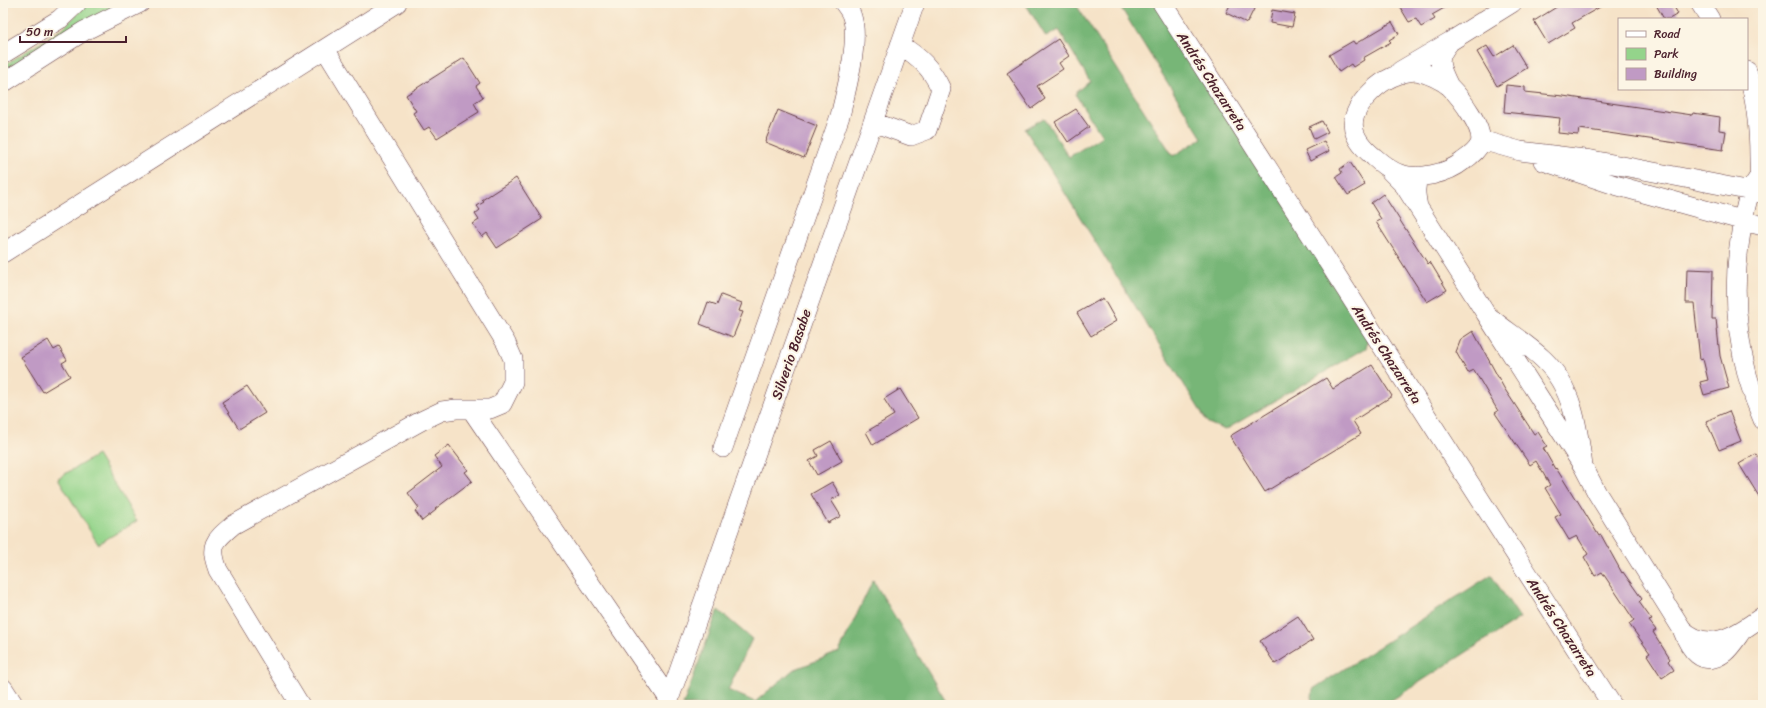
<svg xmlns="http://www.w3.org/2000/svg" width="1766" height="708" font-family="Sriracha,sans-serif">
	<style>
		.green { fill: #94d48b; stroke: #6f7a5b }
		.forest { fill: #77b677; stroke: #606a51 }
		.building { fill: #c09ac4 }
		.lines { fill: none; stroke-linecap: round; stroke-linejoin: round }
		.minor-casing { stroke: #643c43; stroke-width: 20 }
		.minor { stroke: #fff; stroke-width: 19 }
		.labels { text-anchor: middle; stroke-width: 4; stroke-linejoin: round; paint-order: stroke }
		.street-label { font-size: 14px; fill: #4a1f2b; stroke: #fcf5e5 }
	</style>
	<rect width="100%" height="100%" fill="#fcf5e5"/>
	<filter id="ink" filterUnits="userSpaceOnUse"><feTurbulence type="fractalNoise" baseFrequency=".025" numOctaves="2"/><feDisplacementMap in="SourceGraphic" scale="8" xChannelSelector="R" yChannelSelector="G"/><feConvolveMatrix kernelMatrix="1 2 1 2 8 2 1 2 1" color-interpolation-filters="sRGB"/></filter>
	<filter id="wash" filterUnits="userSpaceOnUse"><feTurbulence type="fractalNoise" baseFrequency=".012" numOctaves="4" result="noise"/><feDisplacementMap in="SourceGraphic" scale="16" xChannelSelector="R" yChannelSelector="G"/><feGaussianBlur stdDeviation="0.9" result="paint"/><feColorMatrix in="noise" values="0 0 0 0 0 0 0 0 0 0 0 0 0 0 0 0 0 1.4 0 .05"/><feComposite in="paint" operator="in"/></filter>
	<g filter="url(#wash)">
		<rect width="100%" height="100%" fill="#f6e3c8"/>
		<!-- green -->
		<path class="green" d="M88,3h35l-61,31 -59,37v-5l58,-36z
			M97,455l40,66 -39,23 -40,-66z"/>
		<!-- forest -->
		<path class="forest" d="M1025,3h50l98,153 29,-18 -84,-135h46l206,326 -4,19 -141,82 -17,-7 -183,-294 19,-11 25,39 33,-21 -27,-42 15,-13 -31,-51 -13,7z
			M1491,575l29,43 -136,87h-73l2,-16z
			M873,580l75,125h-265l35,-95 34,29 -24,51 27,12 38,-32 46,-18z"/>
		<g id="blocks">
			<!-- building -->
			<path class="building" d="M1231,3h26l-10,20 -21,-10z
				M1408,3h45l-21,12 3,4 -14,8 -5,-8 -7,3 -9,-15z
				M1563,3h44l-35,20 3,5 -27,16 -14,-23z
				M1655,3h17l6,11 -9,5h-5z
				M1272,10l23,4 -3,13 -22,-4z
				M1392,22l7,12 -10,6 2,2 -28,16 1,2 -11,7 -2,-3 -12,8 -10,-17 24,-14 2,3z
				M1058,39l11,17 -10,7 4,6 -26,17 8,13 -14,10 -24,-36z
				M1513,45l14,23 -30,18 -20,-34 10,-6 7,11z
				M464,58l16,25 -4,3 7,11 -9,6 5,9 -42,26 -8,-11 -5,3 -11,-17 3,-2 -10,-16z
				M1506,85l19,2v5l38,4 129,19 1,-2 27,4 -1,13 7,1 -3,19 -128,-19 -16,-2 -1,6 -20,-2 2,-15 -56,-6z
				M1076,109l13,18 -21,15 -13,-20z
				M778,110l39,16 -13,32 -39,-16z
				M1322,121l6,11 -14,7 -5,-12z
				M1324,141l5,10 -19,10 -5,-11z
				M1350,162l15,23 -17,10 -12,-18 6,-4 -2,-4z
				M516,178l26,41 -45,29 -10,-15 -5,4 -9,-13 6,-4 -4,-6 5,-4 -3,-4 7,-4 -2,-2z
				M1383,194l45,70 2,-2 17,28 -20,12 -51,-80 5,-3 -10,-16z
				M1687,269l26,1 -1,49h4l4,37 9,32 -25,7 -4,-13 8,-2 -5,-21 -3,1 -6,-57h-8z
				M721,295l21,8 -3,8 4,1 -10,25 -33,-13 8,-22 9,3z
				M1103,298l13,23 -25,15 -14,-23z
				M1473,331l31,57 30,46 4,-2 9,14 -4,2 12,21 1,-1 20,32h1l22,36 2,-1 21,38 1,-1 19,27 -3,3 13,18 -3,1 7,9 -3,2 17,27 -2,2 6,9 -12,8 -15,-23 3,-2 -21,-29 5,-4 -32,-48 -7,4 -11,-19 4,-3 -11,-18 -8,4 -14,-23 6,-3 -16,-26 5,-3 -14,-24 -6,4 -35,-52 3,-2 -24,-41 -6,3 -12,-21 5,-13z
				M48,340l6,10 5,-3 8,13 -5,3 8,13 -27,16 -22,-35z
				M1372,365l20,31 -39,25 8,13 -96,58 -35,-56 96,-58 7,11z
				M247,386l18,27 -26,16 -17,-27z
				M900,389l18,29 -45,27 -7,-13 28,-17 -10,-16z
				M1729,411l12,30 -22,9 -13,-29z
				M831,441l11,20 -25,14 -8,-14 9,-5 -3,-6z
				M449,445l19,25 -3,2 7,9 -37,28 1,1 -14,11 -7,-10 4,-3 -11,-15 34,-26 -8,-11z
				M1756,454l7,12v37l-24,-39z
				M832,482l8,13 -9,5 10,16 -13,7 -17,-29z
				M1298,616l15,24 -38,24 -15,-23z"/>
		</g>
	</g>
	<g filter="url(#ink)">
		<use href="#blocks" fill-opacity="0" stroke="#643c43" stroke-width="1"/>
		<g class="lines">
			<!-- minor casing -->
			<g class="minor-casing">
				<path id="minor" d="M1162,3l450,702
					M1700,3l10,16
					M1451,41l61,-38
					M3,54l57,-35 17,-16
					M1400,71l51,-30c-16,17 -12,25 -2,45
					M1417,71c11,3 24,8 33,16 10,10 35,42 30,57 -3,7 -11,13 -17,17 -16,13 -44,19 -63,13 -10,-3 -18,-10 -26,-17 -27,-22 -27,-41 -3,-65 13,-13 28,-20 46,-21z
					M1747,71c9,28 12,57 12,87 0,5 1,13 0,18 -2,5 -7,10 -9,16 -5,15 -8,32 -10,47 -9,61 -2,124 23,181
					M3,83l81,-52 56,-28
					M873,122l38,14 16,-6 14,-41c-10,-21 -21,-32 -41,-44
					M1481,140l39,11 72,9 170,33
					M1543,161l72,24 148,41
					M1390,171l14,14 14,22c-2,-11 -4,-20 1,-31
					M1418,207l68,107
					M3,253l394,-250
					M471,409l198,290
					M723,448l117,-332c6,-25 20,-76 12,-99 -1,-5 -5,-10 -8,-14
					M1583,466c-5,-38 -10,-79 -40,-107 -18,-17 -39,-29 -57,-45l97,152 14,27 85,136
					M1741,632c-5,7 -10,15 -16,20 -23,18 -36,-4 -43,-23 27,26 56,5 81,-13
					M3,688l11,17
					M300,705l-82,-135c-9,-25 -4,-29 15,-45l188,-104 21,-10 14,-2h34l12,-5 11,-22v-23l-7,-16 -181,-294
					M667,705l248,-702"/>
			</g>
			<!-- minor -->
			<use href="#minor" class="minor"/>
		</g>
	</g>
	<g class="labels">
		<!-- street labels -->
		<g class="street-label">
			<text transform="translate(1212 81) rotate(57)" y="5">Andrés Chazarreta</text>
			<text transform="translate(791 354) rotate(-71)" y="5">Silverio Basabe</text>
			<text transform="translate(1387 354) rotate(57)" y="5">Andrés Chazarreta</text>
			<text transform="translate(1562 627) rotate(57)" y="5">Andrés Chazarreta</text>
		</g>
	</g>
	<!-- margin -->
	<rect width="1766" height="708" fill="none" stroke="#fcf5e5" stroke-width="16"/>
	<!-- legend -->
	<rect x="1618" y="18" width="130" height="72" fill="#fcf5e5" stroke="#b59f9b"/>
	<rect x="1626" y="31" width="20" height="6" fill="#ffffff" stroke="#b59f9b"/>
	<text x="1654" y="38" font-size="12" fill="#4a1f2b">Road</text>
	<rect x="1626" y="48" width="20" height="12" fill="#94d48b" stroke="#b59f9b"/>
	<text x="1654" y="58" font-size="12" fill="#4a1f2b">Park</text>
	<rect x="1626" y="68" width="20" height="12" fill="#c09ac4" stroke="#b59f9b"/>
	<text x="1654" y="78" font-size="12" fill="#4a1f2b">Building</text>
	<!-- scale -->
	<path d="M20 36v6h106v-6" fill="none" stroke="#4a1f2b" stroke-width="2"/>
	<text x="26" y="36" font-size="12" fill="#4a1f2b" stroke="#fcf5e5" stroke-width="3" paint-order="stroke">50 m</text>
</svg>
